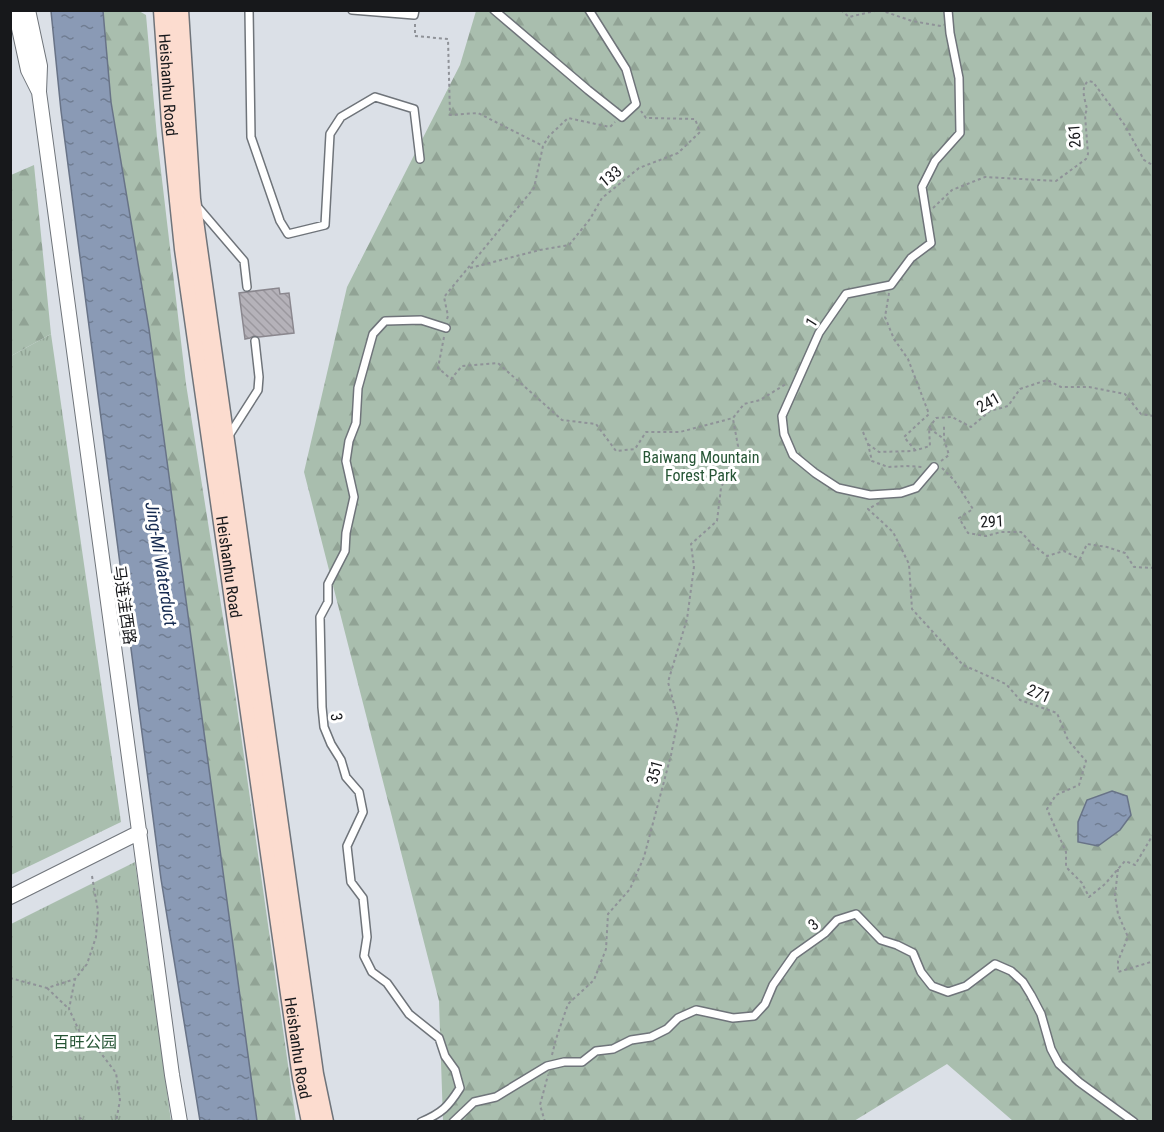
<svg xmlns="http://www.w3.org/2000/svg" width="1164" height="1132" font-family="'Roboto Condensed','Noto Sans SC',sans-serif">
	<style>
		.grass { fill: url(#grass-tufts) }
		.forest { fill: url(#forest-firs) }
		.water { fill: url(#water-ripples); stroke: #687387; stroke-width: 1.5 }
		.building { fill: url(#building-back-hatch); stroke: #8a878e; stroke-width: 1.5 }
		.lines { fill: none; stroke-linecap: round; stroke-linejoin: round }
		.service-casing { stroke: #6f747a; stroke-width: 10 }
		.minor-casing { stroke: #6f747a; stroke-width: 16 }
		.secondary-casing { stroke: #6f747a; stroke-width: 21 }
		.path { stroke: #8f9298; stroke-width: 2; stroke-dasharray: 3 3; stroke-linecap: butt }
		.service { stroke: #fff; stroke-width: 7 }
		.minor { stroke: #fff; stroke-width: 14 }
		.secondary { stroke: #fcdccf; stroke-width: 18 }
		.labels { text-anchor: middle; stroke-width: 6; stroke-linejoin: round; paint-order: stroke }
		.street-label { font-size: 16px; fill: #17181b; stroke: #fff }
		.park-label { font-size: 16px; fill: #265535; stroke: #fff }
		.water-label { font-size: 18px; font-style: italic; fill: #152a50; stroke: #fff }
	</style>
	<defs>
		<pattern id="grass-tufts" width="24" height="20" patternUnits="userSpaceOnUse" patternTransform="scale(1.5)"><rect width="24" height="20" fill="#a9beae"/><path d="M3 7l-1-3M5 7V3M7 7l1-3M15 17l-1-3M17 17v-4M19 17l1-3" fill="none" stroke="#91a395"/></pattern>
		<pattern id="forest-firs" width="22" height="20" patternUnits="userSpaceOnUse" patternTransform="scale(1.5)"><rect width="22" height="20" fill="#a9beae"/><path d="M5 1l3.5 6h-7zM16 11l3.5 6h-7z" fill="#91a395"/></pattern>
		<pattern id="water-ripples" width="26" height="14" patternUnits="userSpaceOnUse" patternTransform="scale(1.5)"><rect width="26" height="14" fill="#8a9ab5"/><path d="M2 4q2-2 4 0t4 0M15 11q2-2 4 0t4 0" fill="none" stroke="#707d92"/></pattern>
		<pattern id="building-back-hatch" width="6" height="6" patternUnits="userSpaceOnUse" patternTransform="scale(1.5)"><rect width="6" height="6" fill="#b5b2b9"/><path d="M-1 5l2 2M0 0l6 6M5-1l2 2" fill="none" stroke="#9b989e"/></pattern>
	</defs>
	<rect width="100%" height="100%" fill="#dbe0e7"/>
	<!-- grass -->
	<path class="grass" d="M51,334l70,488 -110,53v-519z
		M135,862l36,259h-160v-197z"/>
	<!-- forest -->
	<path class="forest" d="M103,11h36l7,4 11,122 29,247 49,309 61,428h-39l-108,-792 -38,-227z
		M476,11h677v1110h-140l-66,-57 -93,57h-411l-4,-120 -135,-529 43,-185 113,-222z
		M34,165l17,169 -40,22v-181z"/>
	<!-- water -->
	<path class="water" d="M51,11h52l8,91 38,227 108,792h-57l-39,-242 -100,-768z
		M1112,791l15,5 4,19 -11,15 -22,16 -20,-4v-20l9,-22z"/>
	<!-- building -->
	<path class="building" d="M279,288l1,6 9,-1 5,40 -35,4 -5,-1 -4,2 -5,1 -6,-46z"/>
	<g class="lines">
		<!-- service casing -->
		<g class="service-casing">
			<path id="service" d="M249,10l2,127 29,84 8,13 37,-9 5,-91 11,-17 34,-20 39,12 6,50
				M352,10l62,5 1,-5
				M494,10l94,80 34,27 14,-13 -10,-35 -37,-59
				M196,205l48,56 3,26
				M228,437l30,-47 1,-13 -4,-36
				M934,467l-18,21 -15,5 -31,2 -32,-7 -23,-15 -22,-18 -9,-21 -2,-18 37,-83 27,-39 45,-9 20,-27 20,-15 -9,-56 13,-26 25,-28 -1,-55 -9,-45 -2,-23
				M421,1122c21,-9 27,-15 39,-34l-5,-18 -10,-14 -6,-18 -30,-24 -22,-31 -15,-11 -8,-16 3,-19 -4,-39 -12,-16 -4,-36 16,-34 -4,-20 -13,-15 -5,-17 -10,-16 -7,-17 -2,-20 -2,-90 8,-15v-18l17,-33 1,-18 8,-36 -8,-36 3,-20 7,-18 2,-35 15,-54 12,-13 36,-1 25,8
				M453,1122l21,-20 22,-5 51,-31 17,-4h18l14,-11 17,-2 18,-9 20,-3 16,-8 11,-11 18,-8 37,8 21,-2 11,-12 8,-19 21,-30 31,-22 12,-13 19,-6 25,26 16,5 16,8 8,19 11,14 16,6 18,-6 29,-22 16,7 12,11 8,13 10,19 10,35 8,15 20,18 55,40"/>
		</g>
		<!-- minor casing -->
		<g class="minor-casing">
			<path id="minor" d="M15,10l13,60 11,22 1,-26 -12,-56
				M39,92l133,983 8,47
				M10,897l130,-65"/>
		</g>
		<!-- secondary casing -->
		<g class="secondary-casing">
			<g id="secondary">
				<path id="s1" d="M163,10l8,113 13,126 118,829 9,44"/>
				<path d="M179,10l12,189 123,875 10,48"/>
			</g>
		</g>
		<!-- path -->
		<path class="path" d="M841,10l8,7 30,-7
			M880,10l32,11 29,5
			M415,24v12l33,3 2,76 28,-2 65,33
			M933,208l19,-18 33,-13 71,4 30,-22 2,-5 -3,-39 2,-6c-2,-10 -7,-20 1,-28l5,1 31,42 20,36 10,6
			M470,268l70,-18 29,-5 21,-26 12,-21 37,-30 39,-15 22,-21 -5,-13 -49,-1 -5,-7
			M889,293l-4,24 9,22 14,20 21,55 -25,23 11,13
			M447,319l1,-3 -4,-19 90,-109 9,-42 6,-10 19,-18 42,9 5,-5
			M444,337l-6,31 13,11 11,-13 36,-3 64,57 34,4 20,27 19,-2 11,-17h34l53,-14 11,-14 16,-4 26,-16
			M929,428l7,-10 16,-1 19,10 19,-16 18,-5 12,-17 27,-9 14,7h28l36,7 16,20 13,2
			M863,432l5,12 4,17 16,6 19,-1 15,1
			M868,444l11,8 34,-1 17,-5 -1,-18 15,11
			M941,461l8,-6 -5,-16v-15
			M942,468l12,12 19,29 -14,9 9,15 18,3 15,-4h20l11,12 15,12 17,-5 16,8 7,-15 20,3 18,6 9,14 20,1
			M879,503l-11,6 25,23 16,32 3,45 51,56 43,19 14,16 37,13 11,27 18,21 -7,24 -23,10 -9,14 19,43v15l16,16 7,14 16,-13 20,-23 10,4 19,-32
			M1118,869l-3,26 3,19 10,23 -10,24v11l36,-11
			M92,876l6,35 -2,26 -9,27 -12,15 -6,30 13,28 18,15 16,21 4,27 -4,22
			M10,978l37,10 28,-9
			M47,988l22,21
			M552,1055l4,-16 12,-35 26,-24 12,-31 2,-35 22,-25 14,-32 27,-102 7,-36 -10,-37 19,-63 7,-52 -3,-23 26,-23 4,-33 17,-42 -5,-27
			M74,1122l6,-4 7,4
			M545,1122l-5,-17 8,-30"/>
		<!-- service -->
		<use href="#service" class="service"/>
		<!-- minor -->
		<use href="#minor" class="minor"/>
		<!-- secondary -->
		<use href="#secondary" class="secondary"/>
	</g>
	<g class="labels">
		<!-- street labels -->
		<g class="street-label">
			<text dy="6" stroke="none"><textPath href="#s1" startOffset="75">Heishanhu Road</textPath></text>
			<text transform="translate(1074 136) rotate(-94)" y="6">261</text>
			<text transform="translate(610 176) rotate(-39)" y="6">133</text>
			<text transform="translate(811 322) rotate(-58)" y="6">1</text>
			<text transform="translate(988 402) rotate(-29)" y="6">241</text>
			<text transform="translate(992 521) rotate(-3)" y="6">291</text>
			<text dy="6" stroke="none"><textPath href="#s1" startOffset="561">Heishanhu Road</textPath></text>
			<text transform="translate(125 605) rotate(82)" y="6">马连洼西路</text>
			<text transform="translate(1039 693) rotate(24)" y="6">271</text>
			<text transform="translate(337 717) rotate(81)" y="6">3</text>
			<text transform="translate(654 772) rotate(-75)" y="6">351</text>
			<text transform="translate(813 924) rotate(-39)" y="6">3</text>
			<text dy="6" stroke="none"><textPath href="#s1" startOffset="1047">Heishanhu Road</textPath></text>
		</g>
		<!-- park labels -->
		<g class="park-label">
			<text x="701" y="463">Baiwang Mountain<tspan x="701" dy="18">Forest Park</tspan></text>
			<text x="85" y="1048">百旺公园</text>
		</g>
		<!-- water labels -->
		<g class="water-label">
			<text transform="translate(161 564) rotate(81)" y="6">Jing-Mi Waterduct</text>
		</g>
	</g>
	<!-- border -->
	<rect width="1164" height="1132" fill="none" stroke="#17181b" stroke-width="24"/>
</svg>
